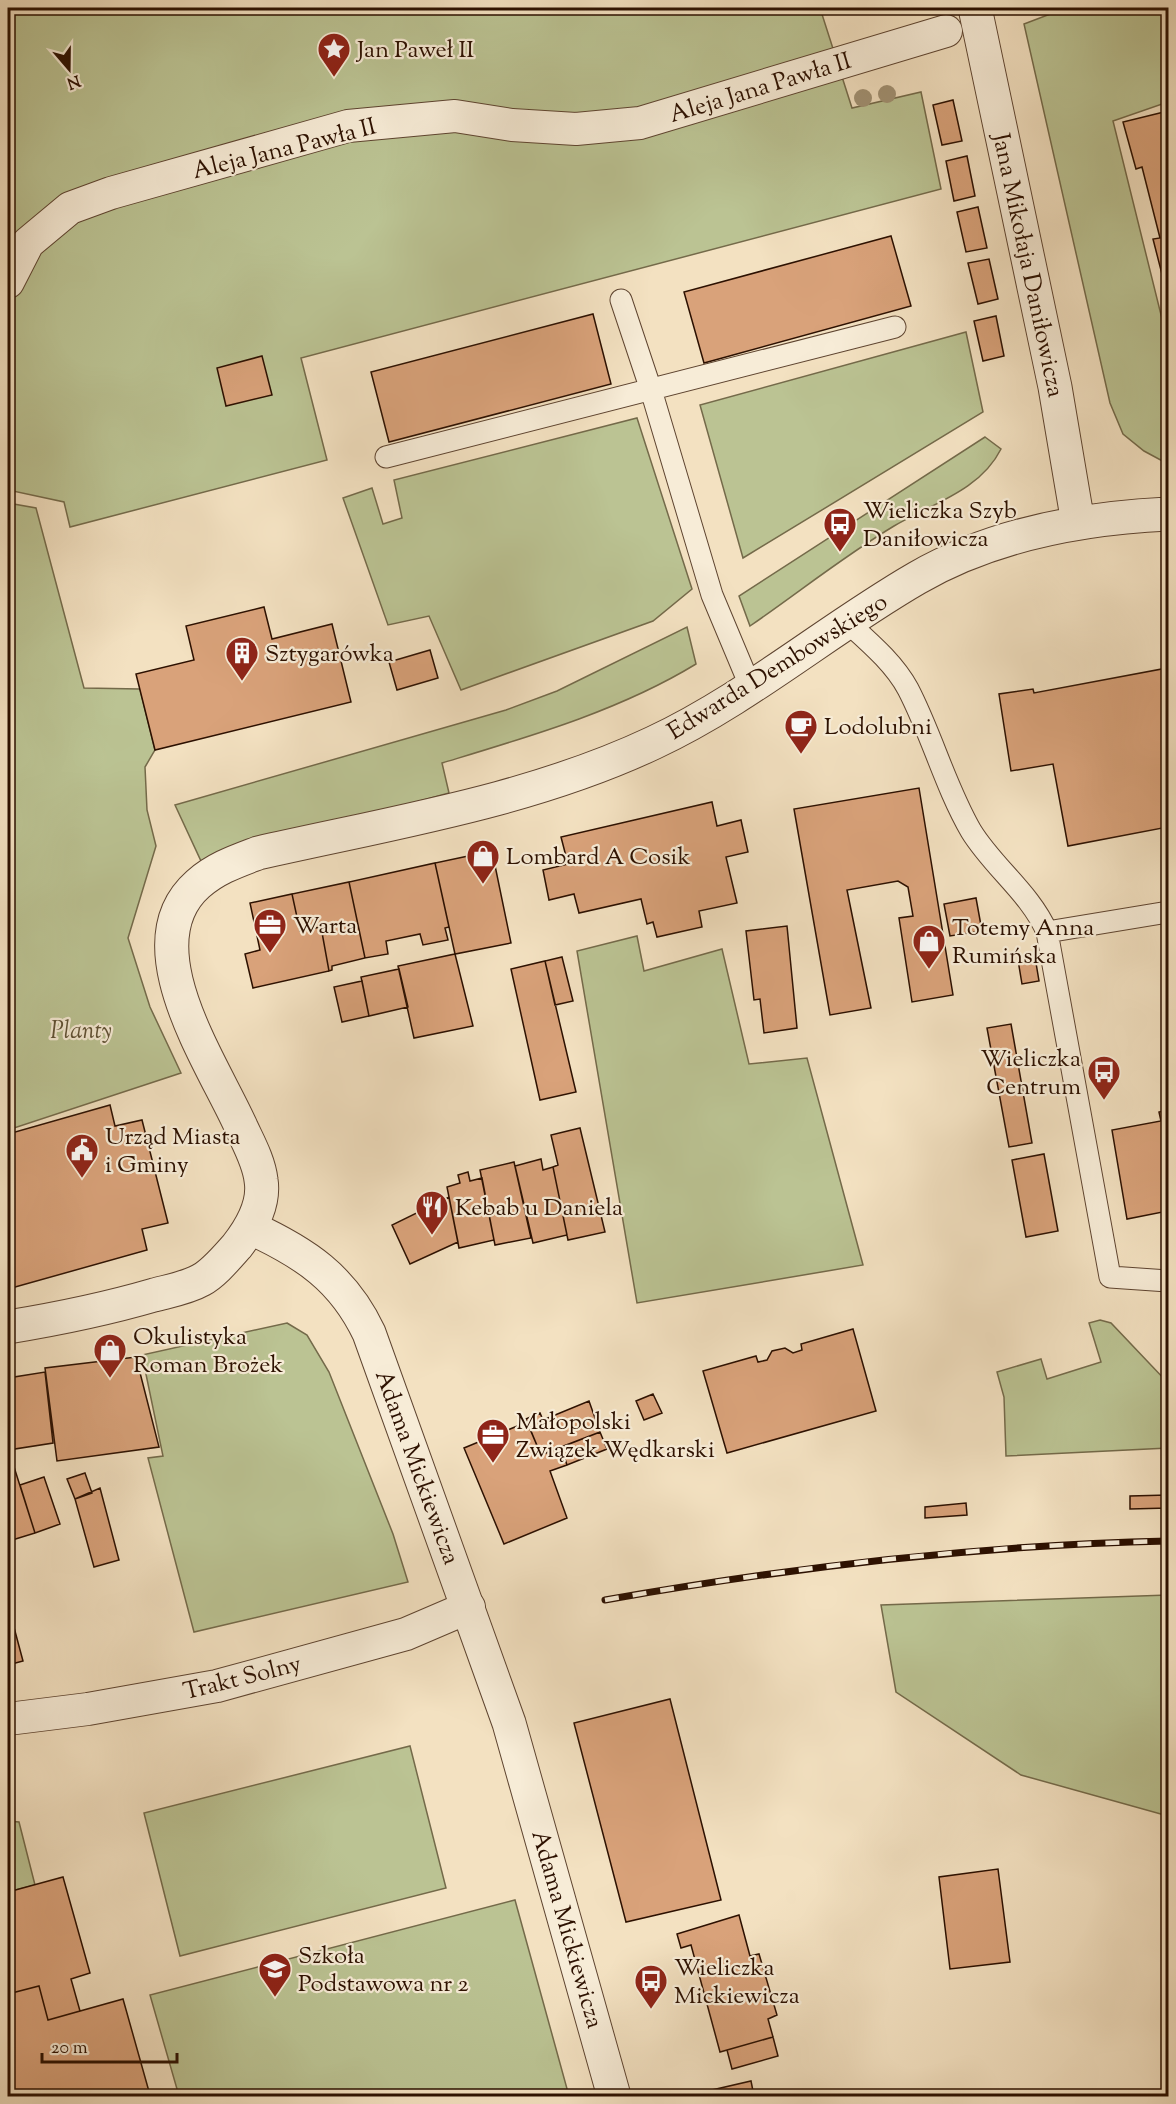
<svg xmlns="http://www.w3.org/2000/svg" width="1176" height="2104" font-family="'Sorts Mill Goudy',serif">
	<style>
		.green { fill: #bbc393; stroke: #746a4a; stroke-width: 1.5 }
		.building { fill: #d9a27a; stroke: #2c1000; stroke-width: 1.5 }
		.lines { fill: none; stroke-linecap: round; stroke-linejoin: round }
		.service-casing { stroke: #5e4430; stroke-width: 23 }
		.pedestrian-casing { stroke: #5e4430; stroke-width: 34 }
		.minor-casing { stroke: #5e4430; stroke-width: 35 }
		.tertiary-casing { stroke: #5e4430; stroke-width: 35 }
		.service { stroke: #f7ecd7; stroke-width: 21 }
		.pedestrian { stroke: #f7ecd7; stroke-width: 32 }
		.minor { stroke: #f7ecd7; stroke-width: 33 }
		.tertiary { stroke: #f7ecd7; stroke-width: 33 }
		.rail-casing { stroke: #2c1000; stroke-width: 7 }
		.rail { stroke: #f7ecd7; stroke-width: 4.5; stroke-dasharray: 14; stroke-linecap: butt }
		.tree { fill: #a19173 }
		.labels { text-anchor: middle; stroke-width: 4.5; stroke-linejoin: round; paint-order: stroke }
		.poi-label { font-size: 24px; fill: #2c1000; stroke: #f7ecd7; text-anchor: start }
		.street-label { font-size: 24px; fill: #2c1000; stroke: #f7ecd7 }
		.park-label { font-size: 24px; font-style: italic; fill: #5e4f33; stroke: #f7ecd7 }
	</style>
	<rect width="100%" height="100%" fill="#f3e1c1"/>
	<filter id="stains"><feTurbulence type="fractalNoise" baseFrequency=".00333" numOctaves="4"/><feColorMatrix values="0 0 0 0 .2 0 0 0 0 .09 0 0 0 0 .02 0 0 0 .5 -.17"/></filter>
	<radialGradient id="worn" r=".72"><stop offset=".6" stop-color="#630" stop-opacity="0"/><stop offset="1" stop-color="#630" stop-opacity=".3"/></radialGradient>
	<!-- green -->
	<path class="green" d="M33,8h787l32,100 69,-16 20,97 -640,169 26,102 -257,67 -6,-25 -56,-12v-474z
		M1066,8h102v94l-55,19 55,222v121l-24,-13 -21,-17 -13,-31 -86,-379z
		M966,332l17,80 -240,146 -43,-153z
		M637,418l55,171 -39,32 -192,69 -32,-74 -41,9 -45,-127 29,-10 11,36 19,-6 -8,-38z
		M985,437l16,12c-21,42 -70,55 -107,77 -50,30 -96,67 -144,100l-11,-30z
		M8,503l28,5 48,180 56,1 15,61 -10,17 2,43 9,36 -28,92 22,69 31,66 -173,57z
		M687,627l9,37c-77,47 -168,73 -254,99l7,30 -248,68 -26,-56 331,-95 51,-19z
		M637,936l7,35 78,-22 27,115 58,-6 56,207 -226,38 -60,-352z
		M1100,1320l11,3 57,60v65l-162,8 -2,-59 -7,-25 44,-13 6,20 54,-17 -12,-39z
		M287,1323l20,12 22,37 64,162 15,48 -214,50 -46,-174 15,-2 -21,-101z
		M1168,1595v221l-147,-41 -125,-83 -15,-87z
		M410,1746l36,142 -266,68 -36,-143z
		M8,1821l11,1 16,63 -27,7z
		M515,1900l54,196h-390l-29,-101z"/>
	<!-- building -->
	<path class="building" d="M953,100l9,41 -20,4 -9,-40z
		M1168,111v174l-3,1 -12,-47 7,-1 -18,-71 -6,2 -13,-47z
		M967,156l8,40 -21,5 -8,-40z
		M978,207l9,41 -21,4 -9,-40z
		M891,236l20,70 -207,57 -20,-71z
		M989,259l9,40 -20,5 -10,-41z
		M593,314l18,70 -222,58 -18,-70z
		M996,316l8,40 -21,5 -9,-40z
		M262,356l10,39 -46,11 -9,-38z
		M264,607l8,32 60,-15 19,78 -196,48 -19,-76 58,-14 -8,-34z
		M430,650l8,28 -41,12 -8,-28z
		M1162,669l6,37v121l-100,19 -15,-82 -42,7 -12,-77 34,-5 1,4z
		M919,788l34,207 -41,7 -13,-84 14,-2 -5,-29 -10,-6 -51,9 24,118 -41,7 -36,-206z
		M712,802l5,24 24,-6 7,32 -22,5 11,46 -38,8 3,16 -45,10 -4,-15 -6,2 -6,-25 -62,14 -5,-19 -25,6 -6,-30 25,-6 -7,-27z
		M492,851l19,92 -56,11 -20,-91z
		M435,863l14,64 -4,1 3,12 -25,5 -3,-11 -34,7 2,13 -23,4 -16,-76z
		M349,882l16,76 -33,8v4l-3,1 -8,-44 -21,4 -8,-37z
		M292,894l8,37 21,-4 8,44 -76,17 -8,-34 15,-4 -10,-47z
		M976,898l6,33 -32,5 -6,-32z
		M787,926l10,102 -33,5 -4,-34 -6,1 -8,-69z
		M455,954l18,72 -59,12 -16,-72z
		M562,957l11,44 -18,4 -10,-44z
		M1035,957l4,24 -17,3 -4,-24z
		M545,961l31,131 -36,8 -29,-131z
		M399,969l9,38 -39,9 -8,-39z
		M362,981l7,35 -27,6 -8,-35z
		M1011,1024l21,119 -23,4 -22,-119z
		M110,1105l5,21 27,-6 26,103 -26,6 5,21 -139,39v-155z
		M1168,1110v101l-41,8 -15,-89 49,-9 -2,-9z
		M580,1128l25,104 -37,8 -15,-73 5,-2 -7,-30z
		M1044,1154l14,77 -32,6 -14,-77z
		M541,1159l2,11 10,-3 14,68 -34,8 -18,-77z
		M514,1162l17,76 -36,7 -15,-75z
		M468,1172l2,9 12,-3 12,62 -35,8 -12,-61 13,-4 -2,-8z
		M449,1197l9,45 -48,22 -18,-39z
		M853,1329l23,82 -149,42 -24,-82 53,-15 2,6 9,-2 5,-9 13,-3 8,5 9,-3 -1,-6z
		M136,1357l23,90 -102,14 -12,-93z
		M45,1372l8,71 -45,7v-72z
		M653,1394l9,19 -18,7 -8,-19z
		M589,1401l11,31 -59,23 -15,-36 14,-6 3,7z
		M527,1422l14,33 20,-8 6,18 -17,6 17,47 -63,26 -40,-96z
		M600,1432l7,17 -40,16 -6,-18z
		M8,1448l27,85 -26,8 -1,-5z
		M85,1473l7,20 -17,6 -8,-20z
		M44,1477l16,47 -25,9 -15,-48z
		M100,1488l19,72 -25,7 -19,-68z
		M1168,1495v13l-38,1v-13z
		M966,1503l1,12 -42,3v-11z
		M8,1605l15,56 -15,4z
		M670,1699l51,201 -95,22 -52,-199z
		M998,1869l12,93 -60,7 -11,-92z
		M63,1877l27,96 -19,6 9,32 -32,9 -9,-34 -31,8v-87l3,-1 -3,-14z
		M739,1915l11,41 9,-2 18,61 -9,4 5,18 -53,15 -29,-107 -10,3 -4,-14z
		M39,1986l9,34 75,-21 27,96 -142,1v-102z
		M773,2037l5,19 -46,13 -5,-19z
		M751,2081l3,15h-68z"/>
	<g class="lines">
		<!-- service casing -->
		<g class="service-casing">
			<path id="service" d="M621,300l30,90 61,205 39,93
				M386,457l509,-130
				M847,622c22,20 47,41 61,67 24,46 37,97 63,142 22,36 59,62 76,101l63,345 58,4
				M1047,932l121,-20"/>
		</g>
		<!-- pedestrian casing -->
		<g class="pedestrian-casing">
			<path id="pedestrian" d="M8,282l20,-39 42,-35 41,-15 237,-67 107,-10 57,9 64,4 64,-6 306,-92
				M8,1719l80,-10 129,-23 189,-52 63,-27"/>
		</g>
		<!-- minor casing -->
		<g class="minor-casing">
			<path id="minor" d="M251,1228c54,25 92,50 118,105l140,390 105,373"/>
		</g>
		<!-- tertiary casing -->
		<g class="tertiary-casing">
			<path id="tertiary" d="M975,8l80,379 23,136
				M8,1327c49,-8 98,-18 146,-32 15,-4 33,-7 47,-15 13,-7 26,-23 36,-34 14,-18 28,-42 24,-66 -2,-18 -12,-36 -19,-51 -28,-64 -113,-184 -44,-245 18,-16 39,-23 60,-31 132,-30 272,-52 395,-110 94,-44 174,-113 264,-165 76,-44 165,-60 251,-64"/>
		</g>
		<!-- service -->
		<use href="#service" class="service"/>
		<!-- pedestrian -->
		<use href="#pedestrian" class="pedestrian"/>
		<!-- minor -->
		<use href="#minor" class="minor"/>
		<!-- tertiary -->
		<use href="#tertiary" class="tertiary"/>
		<!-- rail casing -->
		<g class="rail-casing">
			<path id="rail" d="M605,1600c187,-33 374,-55 563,-59"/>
		</g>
		<!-- rail -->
		<use href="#rail" class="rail"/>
	</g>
	<!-- trees -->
	<g class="tree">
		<circle cx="887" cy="94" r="9"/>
		<circle cx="863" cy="98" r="9"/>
	</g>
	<!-- icons -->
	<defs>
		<g id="sight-pin" transform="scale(1.725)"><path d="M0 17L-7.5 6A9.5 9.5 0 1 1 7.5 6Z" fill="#8f2418" stroke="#f7ecd7"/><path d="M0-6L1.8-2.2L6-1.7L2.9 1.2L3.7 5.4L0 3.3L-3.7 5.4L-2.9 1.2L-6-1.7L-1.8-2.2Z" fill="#fff"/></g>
		<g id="bus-pin" transform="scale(1.725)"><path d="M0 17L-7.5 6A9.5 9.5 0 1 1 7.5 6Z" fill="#8f2418" stroke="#f7ecd7"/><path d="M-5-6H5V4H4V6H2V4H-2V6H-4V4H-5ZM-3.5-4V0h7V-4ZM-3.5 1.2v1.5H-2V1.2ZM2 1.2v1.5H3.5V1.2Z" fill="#fff"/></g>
		<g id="building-pin" transform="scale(1.725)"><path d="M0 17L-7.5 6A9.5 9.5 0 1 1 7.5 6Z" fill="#8f2418" stroke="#f7ecd7"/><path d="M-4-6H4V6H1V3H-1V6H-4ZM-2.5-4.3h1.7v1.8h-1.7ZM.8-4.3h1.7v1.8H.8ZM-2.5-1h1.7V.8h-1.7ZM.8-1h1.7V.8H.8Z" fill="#fff"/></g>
		<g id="cafe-pin" transform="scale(1.725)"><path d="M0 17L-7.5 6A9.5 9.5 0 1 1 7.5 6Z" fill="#8f2418" stroke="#f7ecd7"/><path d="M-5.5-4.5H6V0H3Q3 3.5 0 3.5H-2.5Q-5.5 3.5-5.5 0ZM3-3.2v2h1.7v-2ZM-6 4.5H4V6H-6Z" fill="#fff"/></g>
		<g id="shop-pin" transform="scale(1.725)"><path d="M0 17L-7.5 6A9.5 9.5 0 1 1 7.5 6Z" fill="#8f2418" stroke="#f7ecd7"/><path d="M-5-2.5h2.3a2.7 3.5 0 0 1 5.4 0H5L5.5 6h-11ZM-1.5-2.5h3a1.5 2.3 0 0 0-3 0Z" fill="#fff"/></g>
		<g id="office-pin" transform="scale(1.725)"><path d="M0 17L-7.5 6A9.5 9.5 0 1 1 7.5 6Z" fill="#8f2418" stroke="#f7ecd7"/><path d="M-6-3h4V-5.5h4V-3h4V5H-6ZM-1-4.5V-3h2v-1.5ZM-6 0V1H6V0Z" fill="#fff"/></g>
		<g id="civic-pin" transform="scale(1.725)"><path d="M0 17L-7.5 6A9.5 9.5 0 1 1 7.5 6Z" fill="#8f2418" stroke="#f7ecd7"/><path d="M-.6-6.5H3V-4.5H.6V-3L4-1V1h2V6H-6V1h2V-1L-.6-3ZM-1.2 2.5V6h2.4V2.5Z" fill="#fff"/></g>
		<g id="restaurant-pin" transform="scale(1.725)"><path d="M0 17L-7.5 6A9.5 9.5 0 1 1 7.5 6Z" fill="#8f2418" stroke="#f7ecd7"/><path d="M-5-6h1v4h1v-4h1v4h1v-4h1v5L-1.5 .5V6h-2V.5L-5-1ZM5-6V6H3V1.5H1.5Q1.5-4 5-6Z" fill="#fff"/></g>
		<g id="school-pin" transform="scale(1.725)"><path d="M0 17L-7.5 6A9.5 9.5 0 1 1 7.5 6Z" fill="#8f2418" stroke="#f7ecd7"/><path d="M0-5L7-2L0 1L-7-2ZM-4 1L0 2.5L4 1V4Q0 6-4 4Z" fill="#fff"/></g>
	</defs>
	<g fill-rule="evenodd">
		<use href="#sight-pin" x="334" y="49"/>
		<use href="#bus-pin" x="840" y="524"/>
		<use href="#building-pin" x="242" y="653"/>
		<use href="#cafe-pin" x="801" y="726"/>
		<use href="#shop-pin" x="483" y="856"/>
		<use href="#office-pin" x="270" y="925"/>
		<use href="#shop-pin" x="929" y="941"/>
		<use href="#bus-pin" x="1104" y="1072"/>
		<use href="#civic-pin" x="82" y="1150"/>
		<use href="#restaurant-pin" x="432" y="1207"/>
		<use href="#shop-pin" x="110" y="1350"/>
		<use href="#office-pin" x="493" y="1435"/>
		<use href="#school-pin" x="275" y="1969"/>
		<use href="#bus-pin" x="651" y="1981"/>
	</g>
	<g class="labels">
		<!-- poi labels -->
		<g class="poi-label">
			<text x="357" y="57">Jan Paweł II</text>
			<text x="863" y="518">Wieliczka Szyb<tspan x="863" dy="28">Daniłowicza</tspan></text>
			<text x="265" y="661">Sztygarówka</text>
			<text x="824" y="734">Lodolubni</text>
			<text x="506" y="864">Lombard A Cosik</text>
			<text x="293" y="933">Warta</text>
			<text x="952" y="935">Totemy Anna<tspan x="952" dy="28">Rumińska</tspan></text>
			<text x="1081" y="1066" text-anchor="end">Wieliczka<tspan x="1081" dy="28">Centrum</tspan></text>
			<text x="105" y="1144">Urząd Miasta<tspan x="105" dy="28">i Gminy</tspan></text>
			<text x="455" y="1215">Kebab u Daniela</text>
			<text x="133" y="1344">Okulistyka<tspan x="133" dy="28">Roman Brożek</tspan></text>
			<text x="516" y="1429">Małopolski<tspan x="516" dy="28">Związek Wędkarski</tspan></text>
			<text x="298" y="1963">Szkoła<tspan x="298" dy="28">Podstawowa nr 2</tspan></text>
			<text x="674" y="1975">Wieliczka<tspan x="674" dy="28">Mickiewicza</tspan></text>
		</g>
		<!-- street labels -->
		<g class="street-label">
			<text transform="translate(760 87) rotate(-17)" y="8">Aleja Jana Pawła II</text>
			<text transform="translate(284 148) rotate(-14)" y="8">Aleja Jana Pawła II</text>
			<text transform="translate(1029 265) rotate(78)" y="8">Jana Mikołaja Daniłowicza</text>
			<text transform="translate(777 666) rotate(-32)" y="8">Edwarda Dembowskiego</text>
			<text transform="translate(418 1467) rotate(70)" y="8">Adama Mickiewicza</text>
			<text transform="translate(242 1677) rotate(-14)" y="8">Trakt Solny</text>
			<text transform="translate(568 1929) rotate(74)" y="8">Adama Mickiewicza</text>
		</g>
		<!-- park labels -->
		<g class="park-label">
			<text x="81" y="1038">Planty</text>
		</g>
	</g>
	<!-- margin -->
	<rect width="1176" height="2104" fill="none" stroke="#f3e1c1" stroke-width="30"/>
	<rect x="9" y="9" width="1158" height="2086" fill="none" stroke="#2c1000" stroke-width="3"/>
	<rect x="15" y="15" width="1146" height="2074" fill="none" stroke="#2c1000" stroke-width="1.5"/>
	<!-- north arrow -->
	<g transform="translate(69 69) rotate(160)" stroke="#f7ecd7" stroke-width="4.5" paint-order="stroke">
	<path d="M0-4.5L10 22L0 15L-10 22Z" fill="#2c1000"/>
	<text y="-9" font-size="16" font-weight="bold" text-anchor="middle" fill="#2c1000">N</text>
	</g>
	<!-- scale -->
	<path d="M42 2053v9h135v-9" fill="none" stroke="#2c1000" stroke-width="3"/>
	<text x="51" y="2053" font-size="18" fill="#2c1000" stroke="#f7ecd7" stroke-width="4.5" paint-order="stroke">20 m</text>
	<rect width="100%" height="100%" filter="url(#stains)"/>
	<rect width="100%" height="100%" fill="url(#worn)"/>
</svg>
